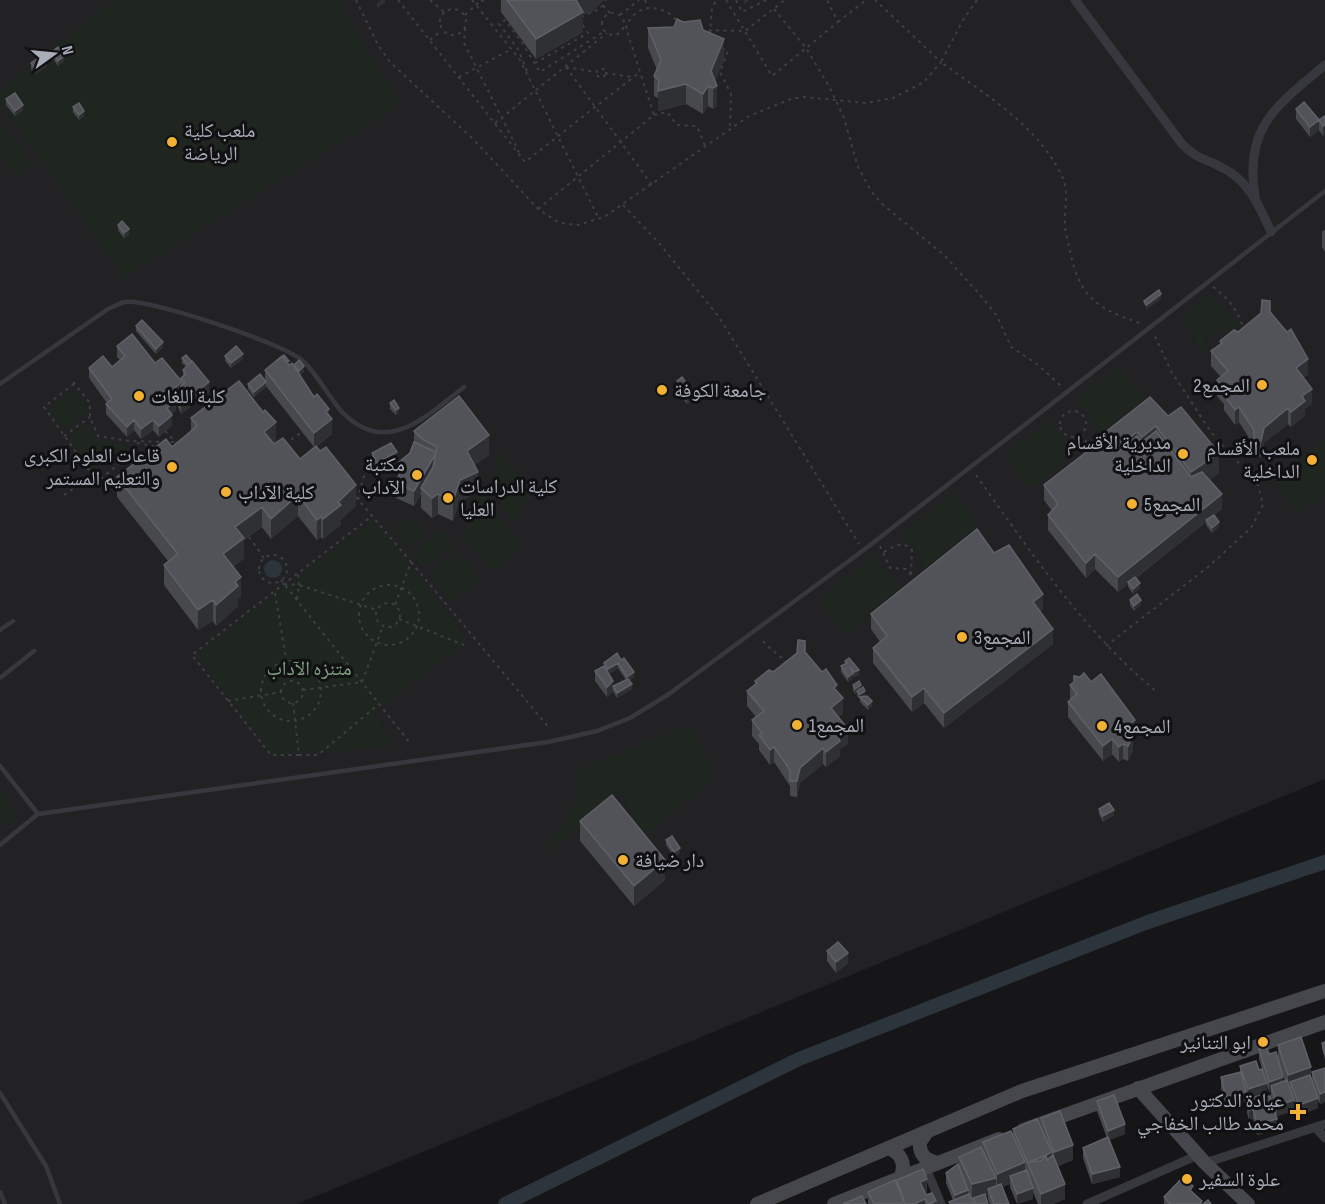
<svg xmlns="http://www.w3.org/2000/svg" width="1325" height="1204" font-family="'Sofia Sans Condensed','Noto Naskh Arabic',sans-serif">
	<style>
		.built { fill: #222225 }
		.green { fill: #1e261f }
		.water { fill: #2c353c }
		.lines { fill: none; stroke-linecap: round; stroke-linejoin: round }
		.canal { stroke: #2c353c; stroke-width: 14 }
		.path { stroke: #3d3f44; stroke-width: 2; stroke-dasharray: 3 4.5; stroke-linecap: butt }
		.lane { stroke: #37383d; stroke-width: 4.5 }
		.street { stroke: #37383d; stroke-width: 9 }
		.secondary { stroke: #45474d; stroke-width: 14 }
		.wall { fill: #47494d }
		.shaded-wall { fill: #2f3033 }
		.building { fill: #525359; stroke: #5f6168; stroke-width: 1.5; fill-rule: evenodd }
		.poi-dot { fill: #f2b134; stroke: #111113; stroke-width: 2 }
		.labels { text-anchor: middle; stroke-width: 6; stroke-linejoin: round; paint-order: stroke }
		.poi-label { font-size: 20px; fill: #a8adb8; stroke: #111113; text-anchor: start }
		.park-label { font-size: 20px; fill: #7fa381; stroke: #111113 }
	</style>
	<rect width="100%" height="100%" fill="#161618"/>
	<!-- built -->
	<path class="built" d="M0,0h1325v779l-1028,425h-297z"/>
	<!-- green -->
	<path class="green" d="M115,0h223l63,104 -277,174 -124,-177v-11z
		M2,124l32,40 -16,14 -18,-22z
		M1210,294l27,29 2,9 -13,5 -8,-9 -15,12 4,7 -6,5 -18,-35z
		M1119,367l27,31 -47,37 -12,-23 -13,-11z
		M72,389l15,19 -3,6 -21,16 -15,-22z
		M1050,419l7,15 19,17 -46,38 -24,-33z
		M86,424l11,14 29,7 -34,27 -23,-35z
		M1325,441v52l-27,20 -25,-34z
		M498,449l36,44 -22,30 -21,-34z
		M482,491h2l38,56 -31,24 -27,-35 12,-39z
		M954,492l25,33 -53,43 -13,-22 -13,-10z
		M375,518l93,122 -93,72 19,34 -73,7 -48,1 -77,-99z
		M416,519l9,15 -18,14 -16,-21z
		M441,530l14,16 -32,22 -11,-13z
		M459,551l22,28 -32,23 -19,-26z
		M875,554l8,14 19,18 -56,49 -27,-35z
		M691,725l24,51 -2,5 -67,52 -11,-7 -11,-30 -12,-4v9l-62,51 -4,-2 -1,-4c17,-21 42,-45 28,-74z
		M0,790l20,25 -15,12 -5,-7z"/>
	<!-- water -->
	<path class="water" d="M264 569a9 9 0 1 1 18 0a9 9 0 1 1-18 0Z"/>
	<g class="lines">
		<!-- canal -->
		<path class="canal" d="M505,1204l294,-145 349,-137 177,-60"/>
		<!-- path -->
		<path class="path" d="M356,0l22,45 12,17 84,78 64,69 20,13 10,2 10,1 26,-8 145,-101 42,-17 13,-2 62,6 27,-5 31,-16 17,-20 -66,-62
			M398,0l127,162 115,-90 -14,-44c8,-25 36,-26 52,-6
			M430,0l14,12
			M472,0l48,60 79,159
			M598,0l12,13
			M630,0h1
			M645,0l3,8
			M726,0l46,76 66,-54 -11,-22
			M736,0l6,12 24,-12
			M977,0l-14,20 -22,42c44,33 94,61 120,112 8,15 4,29 4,45 -1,10 3,22 5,32 10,48 27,57 72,73
			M481,1l7,-1
			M440 22a13 13 0 1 1 26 0a13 13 0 1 1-26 0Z
			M774,9l32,39 23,38 15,32 14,49 13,24 10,12 63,52 37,41 16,20 14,31 26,17 24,22
			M602 24a11 11 0 1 1 22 0a11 11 0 1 1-22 0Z
			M465,15l16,-15
			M620,15l19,-15
			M581,17l19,-8 6,-9
			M838,22l28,-22
			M465,28l-1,15 55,109
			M701,30l44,1 40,-31
			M710,34l2,-27 5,-7
			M430,40l11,-9
			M722,48l6,3 -8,21 11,22 -1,33
			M535,63l53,-30 -6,-9
			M566,67l86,118
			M566,67l30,5
			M596.5 73a4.5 4.5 0 1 1 9 0a4.5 4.5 0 1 1-9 0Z
			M527,71l-9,-22 -19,-25 6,-4 16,21 19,31 65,-41
			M605,73l27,4
			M459,77l53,-28
			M654,115l13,-3 10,13 20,1 8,20
			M495,123l112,-90
			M623,205l36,38 60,74 140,227
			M538,209l116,-94 -14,-43
			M1213,287c15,10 26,26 31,43
			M73,382l17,21v14l8,19 32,5 44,1
			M74,384l-30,23 49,69
			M1060 424a13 13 0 1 1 26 0a13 13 0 1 1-26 0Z
			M165,431l12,12
			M1081,434l10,15
			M64,436l26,-19
			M137,443l21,4
			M285,444l17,-12
			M976,475c55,77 107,156 181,217
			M64,495l29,-19 5,5 28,-23 20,-3
			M356,497l55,65 -16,43
			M358,500l5,-22 5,-8 6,-2
			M249,537l15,21
			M880,546l10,22 16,1 9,11
			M884,552c11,-6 18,-12 28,-2l-1,25
			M259 569a14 14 0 1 1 28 0a14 14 0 1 1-28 0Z
			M411,562l139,167
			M281,580l129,163
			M284,584l15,1 -1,-12
			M359 615a30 30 0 1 1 60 0a30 30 0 1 1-60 0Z
			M275,593l15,89
			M297,599l2,-14 78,25
			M376 615a12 12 0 1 1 24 0a12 12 0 1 1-24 0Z
			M399,619l65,26
			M763,641c8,10 17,13 23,22
			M1106,646l102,-79 43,-39 12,-23 -5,-20 -47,-53 -40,-61 -17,-37
			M261 691a30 30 0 1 1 60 0a30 30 0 1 1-60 0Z
			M281 692a11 11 0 1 1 22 0a11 11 0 1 1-22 0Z
			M303,690l59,-8 21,-56
			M228,701l53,-9
			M293,703l6,52h-28l-79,-100 180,-139
			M299,755h19l61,-51"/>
		<!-- lane -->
		<path class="lane" d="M0,384l108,-75c5,-2 12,-6 17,-7 23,-4 160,42 178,59 15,14 25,35 39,51 45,46 84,4 122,-25
			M0,630l13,-9
			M0,678l34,-27
			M0,766l38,48
			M0,845l38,-31 510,-72 49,-11 33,-13 39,-24 200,-148 456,-355
			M0,1093l46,73 14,38
			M0,1192l5,12"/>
		<!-- street -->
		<path class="street" d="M1075,0l107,144c15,15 22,14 39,23 27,12 39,40 50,65
			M1255,196c-11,-69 21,-90 70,-131
			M1315,1127l10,11
			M1205,1163l120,-39
			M925,1166l16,38
			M1087,1204l111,-49"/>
		<!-- secondary -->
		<path class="secondary" d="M1138,1088l67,75 43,41
			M1023,1130l302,-108
			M927,1132l-7,10c-1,12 5,18 15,20
			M888,1148c13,5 18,15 13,28
			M757,1204l265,-113 303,-100
			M834,1204l165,-65"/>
	</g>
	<!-- wall -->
	<path class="wall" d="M501,0h102l-11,12 -9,2v18l-47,27 -35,-47z
		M648,28l55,2 21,29 -9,22 2,25 -4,3 -5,-3 -5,8 -17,-10 -28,7v-13l-4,-2v-20l3,-6 -9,-22z
		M52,52l12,9 -6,5 -6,-9z
		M31,63l16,3 -12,8 -4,-5z
		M6,99l17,11 -8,6 -9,-11z
		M73,107l11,9 -5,4 -6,-8z
		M1296,109l23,11 6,-4v19l-2,1 -4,-6 -9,7 -14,-18z
		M118,225l11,9 -5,4 -6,-8z
		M1325,230v22l-3,-5v-16z
		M1270,312l38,62 -5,4 9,26 -7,5v7l-14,11 -3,-3 -24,19 -3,14 -7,-1v-10l-15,-24 -4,3 -11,-15v-6l-7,-8v-16l4,-3 -10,-11v-15l9,-7v-3l18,-9z
		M136,326l27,21 -7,7 -20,-23z
		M117,346l38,17 26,18v-3l2,-1v-7l3,-3 -4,-4v-5l27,34 -28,22 -4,-10v-8l-2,2 1,12 -4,4v11l-13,12 -6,-7 -12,9 -7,-9 -7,7 -21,-23v-10l1,-1 -18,-25v-10l23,-1 8,-7 -3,-3z
		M225,356l18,3 -12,9 -6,-7z
		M289,365h5l10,6 -4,4 14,22 15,18 3,19 -15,12 39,60 -15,14v5l-18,14 -2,-2 -4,3 -19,-24 -27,23 -9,-12 -18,13v18l-11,9 8,30 -3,2v7l-22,20 -3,-5 -15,9 -34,-45v-20l4,-4 -51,-64v-20l55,-30 19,-16v-13l85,24 -2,2 26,15 14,-12 -48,-61v1l-12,10 -6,-8v-5l17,-3v-11z
		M677,381l10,8 -5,3 -5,-6z
		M684,395l9,5 -6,4 -3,-4z
		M1150,397l69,76 -10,7 13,29 -8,6 5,12 -7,6 -6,-8v-3l-70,56 4,10 -7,6 -5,-7v-3l-10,8 -23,-23 -9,9 -38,-48v-15l4,-4 -8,-11v-15l63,-49v-5z
		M390,403l9,10 -3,2 -6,-6z
		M414,431l75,24 -14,10 3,27 -18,9 -7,20 -15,-7 -6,4 -11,-10v-14l-7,12 -18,-8v-15l3,-9v-12l11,-9 4,-11z
		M372,453l25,9 -20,11 -5,-9z
		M994,553l49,56 -3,3 13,32 -109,84 -20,-25 -12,9 -39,-49v-15l7,-6 -9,-13v-15z
		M1130,600l11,5 -7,6 -4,-6z
		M805,652l32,39 6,23 -5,3 10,27 -8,5v7l-14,11 -3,-3 -23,19 -3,14 -7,-1v-10l-16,-24 -4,3 -11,-15v-6l-7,-8v-16l4,-3 -9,-11v-15l8,-7v-3l18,-9z
		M621,660l13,17 -5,4 3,8 -15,9 -4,-7v-5l13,-6 -8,-12 -9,6 4,17 -6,6 -12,-16v-10l9,-5v-3z
		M845,661l14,14 -5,2 -1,-2v3l-5,4 -7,-10v-6l4,-2z
		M853,685l8,3 4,8h-1l8,10 -4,4 -8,-8v-3l-3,-3v-3l-2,1 -2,-4z
		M1070,685l65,50 -2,2v14l-5,10 -5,-2 -4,3 -7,-8 -9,7 -35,-44v-15l2,-2z
		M1099,809l15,6 -11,7 -4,-8z
		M580,821l85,59 -31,26 -54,-65z
		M666,840l14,13 -6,4 -8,-12z
		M827,951l21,12 -12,10 -9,-12z
		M1325,1042v18l-3,-12v-5z
		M1278,1045l33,32 1,3v-8l13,-4v34l-5,2 -2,-4v8l-19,7 -5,-13v9l-17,5 -6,-20v-5l-2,1 -10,-33v-10l10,5 14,28 2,-1 -7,-21z
		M1240,1066l27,28 -8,2v3l18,30 -20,6 -4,-16 -4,1 -2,-7v-10l3,-1v-3l-2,1 -2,-7v9l-20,5 -5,-19v-11l19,-5z
		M1097,1101l28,33 -16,6 11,37 -28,7 -9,-26v-10l24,-10 -10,-27z
		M1041,1118l32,42 -15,6 7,33 -12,5h-15l-5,-12v7l-16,5 -7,-17v-3l-8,3 7,17h-19l-2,-5v-4l-3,1 3,8h-39v-2l4,-2 -7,-17v-10l13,-4v-12l24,-6v-9l30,-7v-6l28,-1z
		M897,1180l30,14 9,10h-68v-12l29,-7z
		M1193,1192l9,12h-38v-7z"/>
	<!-- shaded-wall -->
	<path class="shaded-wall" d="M381,0h4v3l-8,5v-5z
		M574,0h29l-11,12 -9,2v18l-47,27v-20z
		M744,0h6l-6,4z
		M724,39v20l-12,29 -1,-17z
		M64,56v5l-6,5v-5z
		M47,61v5l-12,8v-5z
		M686,84v20l-28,7v-20z
		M708,86v20l-5,8v-20z
		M717,86v20l-4,3v-21z
		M23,105v5l-8,6v-5z
		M84,111v5l-5,4v-5z
		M1319,120v10l-9,7v-10z
		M1325,125v10l-2,1v-10z
		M129,229v5l-5,4v-5z
		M1161,294v5l-15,11v-5z
		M163,342v5l-7,7v-5z
		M243,354v5l-12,9v-5z
		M1308,359v15l-12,9v-15z
		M304,366v5l-5,5v-5z
		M182,382l-1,11 -11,9v-10z
		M209,382v10l-28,22v-10z
		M266,382v5l-12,10v-5z
		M687,384v5l-5,3v-5z
		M1312,389v15l-7,5v7l-14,11v-15l11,-16z
		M693,395v5l-6,4v-5z
		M176,400v10l-9,8v-10z
		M1239,407v15l-4,3v-15z
		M399,408v5l-3,2v-5z
		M1288,408v16l-24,19 -3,14v-16l3,-13z
		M329,409v13l3,-3v15l-18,14v-15l12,-21z
		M172,415v10l-13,12v-11z
		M134,420v10l-7,7v-10z
		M153,420v10l-12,9v-10z
		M276,422v20l-12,10v-20z
		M1156,426v20l-14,11v-20z
		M1137,432v20l-19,15v-20z
		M489,435v20l-22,16v-20z
		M397,452v10l-20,11v-10z
		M437,452v15l-16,21v6l-7,12v-15z
		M1219,453v20l-28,19v-20z
		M478,472v20l-18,9 -7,20v-20l7,-21z
		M356,485v21l-15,14v5l-18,14v-20l15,-17z
		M438,494v20l-6,4v-20z
		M1222,494v15l-15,12 -1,-1v2l-77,61 -1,-1v2l-10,8v-15z
		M298,495v21l-27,23v-20z
		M262,507v20l-18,13v18l-21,16v-20l12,-27z
		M321,517v20l-4,3v-20z
		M1219,522v5l-7,6v-5z
		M1095,554v15l-9,9v-15z
		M241,577v20l-3,2v7l-22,20v-21l19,-23z
		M1140,583v5l-7,6v-5z
		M1043,594v15l-10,8v-15z
		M213,600v21l-15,9v-20z
		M1141,600v5l-7,6v-5z
		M1053,629v15l-109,84v-15z
		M618,663v5l-10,7v-6z
		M859,670v5l-5,2v-5z
		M634,672v5l-7,5v-5z
		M853,673v5l-5,4v-5z
		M613,681v10l-6,6v-10z
		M632,684v5l-15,9v-5z
		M861,685v5l-4,1v2l-2,1v-5z
		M924,688v15l-12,9v-15z
		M865,691v5l-4,2 -1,-1v-3z
		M843,698v16l-12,9v-15z
		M872,701v5l-4,4v-5z
		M1135,720v15l-2,2v14l-5,10v-15l-2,-19z
		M848,729v15l-8,5v7l-14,11v-15l12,-16z
		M1112,739v15l-9,7v-15z
		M1123,744v15l-4,3v-15z
		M774,747v15l-4,3v-15z
		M823,748v16l-23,19 -3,14v-16l3,-13z
		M1114,810v5l-11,7v-6z
		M680,848v5l-6,4v-5z
		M665,860v20l-31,26v-20z
		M848,953v10l-12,10v-11z
		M1311,1067v15h-21v7l-2,1v-15z
		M1283,1077v10l-12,-1v5l-2,1v-10z
		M1267,1083v11l-19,6v-11z
		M1246,1092v10l-20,5v-10z
		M1325,1092v10l-5,2v-10z
		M1318,1098v10l-19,7v-10z
		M1294,1100v11l-17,5v-10z
		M1253,1109v10l-4,1v-10z
		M1277,1119v10l-20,6v-11z
		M1125,1124v10l-17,7v-10z
		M1073,1145v15l-19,7v-15z
		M1052,1152v15l-6,3v-15z
		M1025,1162v15l-15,-1v8l-13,6v-16z
		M1120,1167v10l-28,7v-10z
		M996,1178v15l-8,-4v6l-16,4v-15z
		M927,1179v15l-7,3v-15z
		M1065,1184v15l-12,5h-12v-10z
		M1033,1188v11l-16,5v-10z
		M968,1190v10l-13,4v-9z
		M925,1199v5h-9v-1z"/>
	<!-- building -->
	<path class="building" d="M507,0h69l7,12 -47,27z
		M677,19l6,3 17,-2 3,10 21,9 -13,32 6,15 -4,2 -5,-2 -5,8 -17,-10 -28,7 1,-11 -5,-4 7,-16 -13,-32 26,-1z
		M58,47l6,9 -6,5 -6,-9z
		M43,55l4,6 -12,8 -4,-6z
		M15,93l8,12 -8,6 -9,-12z
		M1304,102l15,18 -9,7 -14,-18z
		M79,103l5,8 -5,4 -6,-8z
		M1325,116v9l-2,1 -4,-6z
		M122,221l7,8 -5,4 -6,-8z
		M1159,290l2,4 -15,11 -2,-4z
		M1262,300l8,1v11l17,20 4,-3 17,30 -12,9 16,21 -10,7 3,5 -14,11 -3,-4 -24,20 -3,13 -7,-1v-10l-15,-23 -4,3 -11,-15 3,-2 -10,-13 11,-9 -17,-20 11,-8 -2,-2 14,-11 4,2 23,-19z
		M142,320l21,22 -7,7 -20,-23z
		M132,334l23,29 7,-5 20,24 -12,10 6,8 -9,8 5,7 -13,11 -6,-6 -12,9 -7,-9 -7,7 -21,-23 6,-5 -23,-31 14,-12 9,11 13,-11 -8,-10z
		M236,346l7,8 -12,9 -6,-7z
		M186,355l6,7 -4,3 -6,-7z
		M284,355l5,6 -2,1 -5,-6 -4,4z
		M282,356l7,9 3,-2 22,34 3,-3 12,15 -3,3 6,7 -18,14 -49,-63z
		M299,360l5,6 -5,5 -5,-6z
		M192,361l17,21 -28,22 -4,-10 6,-4 -2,-4 4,-4 -4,-4 5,-4 -3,-4z
		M260,374l6,8 -12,10 -6,-8z
		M682,377l5,7 -5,3 -5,-6z
		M239,381l24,31 2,-2 11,12 -12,10 10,12 9,-6 17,21 16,-13 4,5 6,-4 30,38 -18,17 3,3 -18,14 -2,-2 -4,3 -19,-25 -27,24 -9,-12 -27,20 9,11 -21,16 18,23 -6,5 3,4 -22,19 -3,-5 -15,10 -34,-45 14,-11 -61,-77 49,-38 6,8 25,-21 -6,-8z
		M690,389l3,6 -6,4 -3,-4z
		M459,396l30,39 -22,16 11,21 -18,8 -7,21 -15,-7 -6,4 -11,-10 12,-21 4,-20 -15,-8 -8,-8z
		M1150,397l18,19 13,-9 38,46 -28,19 -35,-46 -14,11 -5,-5 -19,15 -11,-16z
		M394,400l5,8 -3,2 -6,-7z
		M1156,431l35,46 11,-5 20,22 -104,83 -23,-23 -9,9 -38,-48 10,-11 -14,-19 63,-49 11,16 19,-16 5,6z
		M414,442l22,10 -1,3 -21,36 -18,-8 7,-18 -4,-3 11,-9z
		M391,443l6,9 -20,11 -5,-10z
		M1214,515l5,7 -7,6 -6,-8z
		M977,529l17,24 15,-8 34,49 -10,8 20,27 -109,84 -20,-25 -12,9 -39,-49 14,-12 -16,-22z
		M1135,577l5,6 -7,6 -5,-7z
		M1137,594l4,6 -7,6 -4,-6z
		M798,640l7,1v11l17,20 4,-3 11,16 -3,3 9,10 -12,10 17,21 -10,7 2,5 -14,11 -3,-4 -23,20 -3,13h-7v-11l-16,-23 -4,3 -11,-15 3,-2 -10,-13 12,-9 -17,-20 10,-8 -2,-2 14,-11 4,2 24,-19z
		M617,653l4,7 3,-2 10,14 -7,5 -9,-14 -10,6 -4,-6z
		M849,658l10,12 -5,2 -4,-5 3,6 -5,4 -7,-11 6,-3 -2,-2z
		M604,666l9,15 -6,6 -12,-16z
		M1084,673l7,9 10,-8 34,46 -9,7 7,9 -5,10 -5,-2 -4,3 -7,-8 -9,7 -35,-44 9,-8 -7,-9 4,-3v-6l6,1z
		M628,679l4,5 -15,9 -4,-7z
		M859,681l2,4 -6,4 -2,-4z
		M863,687l2,4 -5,3 -3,-3z
		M867,696l5,5 -4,4 -8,-8z
		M612,795l53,65 -31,26 -54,-65z
		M1109,803l5,7 -11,6 -4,-7z
		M672,836l8,12 -6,4 -8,-12z
		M838,942l10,11 -12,9 -9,-11z
		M1301,1037l10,30 -23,8 -10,-30z
		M1325,1042v13l-3,-12z
		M1266,1046l3,8 7,-2 7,25 -14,5 -10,-33z
		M1256,1061l3,9 3,-1 5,14 -19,6 -8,-23z
		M1325,1068v24l-5,2 -8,-22z
		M1241,1072l5,20 -20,5 -5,-20z
		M1310,1075l8,23 -19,7 -9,-23z
		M1287,1080l7,20 -17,6 -6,-20z
		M1114,1095l11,29 -17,7 -11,-30z
		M1259,1096v3l11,-3 7,23 -20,5 -4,-15 -4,1 -2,-7 4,-1 -1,-4z
		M1060,1111l13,34 -19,7 -13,-34z
		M1037,1119l15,33 -6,3 1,5 6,-5 12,29 -24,10 -28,-65zM1046,1155l-5,6 -12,1z
		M1011,1131l14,31 -28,12 -14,-32z
		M1108,1137l12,30 -28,7 -9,-26z
		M981,1147l15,31 -24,6 -13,-27z
		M958,1164l10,26 -13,5 -9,-22z
		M923,1169l4,10 -7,3 6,13 6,-2 4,8 -8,3 -3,-5 -9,4v1h-11l-8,-24z
		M1027,1170l6,18 -16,6 -7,-18z
		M1183,1177l10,9 -3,4 12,11 -2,3h-30l-6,-7z
		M895,1180l9,21 -2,3h-28l-6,-12z
		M1001,1184l8,20h-15l-6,-15z
		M969,1194l5,10h-24l-1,-2z
		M985,1194l3,10h-12l-3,-6z
		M862,1196l4,8h-23z
		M1208,1200l3,4h-8z"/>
	<!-- markers -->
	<g class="poi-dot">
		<circle cx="172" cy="142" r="6"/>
		<circle cx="1262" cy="385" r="6"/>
		<circle cx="662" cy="390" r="6"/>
		<circle cx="139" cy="396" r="6"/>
		<circle cx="1183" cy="454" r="6"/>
		<circle cx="1312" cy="460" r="6"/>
		<circle cx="172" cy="467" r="6"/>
		<circle cx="417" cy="475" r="6"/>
		<circle cx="226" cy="492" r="6"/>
		<circle cx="448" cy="498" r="6"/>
		<circle cx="1132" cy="504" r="6"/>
		<circle cx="962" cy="637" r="6"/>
		<circle cx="797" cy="725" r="6"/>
		<circle cx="1102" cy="726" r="6"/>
		<circle cx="623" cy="860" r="6"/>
		<circle cx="1263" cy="1042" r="6"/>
		<path d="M1295 1103h6v6h6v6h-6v6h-6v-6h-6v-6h6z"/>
		<circle cx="1187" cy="1179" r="6"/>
	</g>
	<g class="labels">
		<!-- poi labels -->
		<g class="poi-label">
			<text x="184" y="137">ملعب كلية<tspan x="184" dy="23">الرياضة</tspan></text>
			<text x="1250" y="392" text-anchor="end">المجمع2</text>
			<text x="674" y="397">جامعة الكوفة</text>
			<text x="151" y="403">كلبة اللغات</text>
			<text x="1171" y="449" text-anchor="end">مديرية الأقسام<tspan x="1171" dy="23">الداخلية</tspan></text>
			<text x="1300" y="455" text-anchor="end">ملعب الأقسام<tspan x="1300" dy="23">الداخلية</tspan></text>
			<text x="160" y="462" text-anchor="end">قاعات العلوم الكبرى<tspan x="160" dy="23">والتعليم المستمر</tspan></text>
			<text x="405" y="471" text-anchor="end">مكتبة<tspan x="405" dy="23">الآداب</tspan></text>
			<text x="460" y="493">كلية الدراسات<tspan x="460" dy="23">العليا</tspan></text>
			<text x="238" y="499">كلية الآداب</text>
			<text x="1144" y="511">المجمع5</text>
			<text x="974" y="644">المجمع3</text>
			<text x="809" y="732">المجمع1</text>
			<text x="1114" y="733">المجمع4</text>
			<text x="635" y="867">دار ضيافة</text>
			<text x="1251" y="1049" text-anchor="end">ابو التنانير</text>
			<text x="1284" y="1107" text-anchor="end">عيادة الدكتور<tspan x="1284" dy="23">محمد طالب الخفاجي</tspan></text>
			<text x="1199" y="1186">علوة السفير</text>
		</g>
		<!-- park labels -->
		<g class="park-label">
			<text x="309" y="675">متنزه الآداب</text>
		</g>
	</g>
	<!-- north arrow -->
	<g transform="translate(54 54) rotate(75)" stroke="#111113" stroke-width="4.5" paint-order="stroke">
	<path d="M0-4.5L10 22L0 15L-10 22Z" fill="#a8adb8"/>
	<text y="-9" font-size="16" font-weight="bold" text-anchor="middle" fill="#a8adb8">N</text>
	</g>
</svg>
